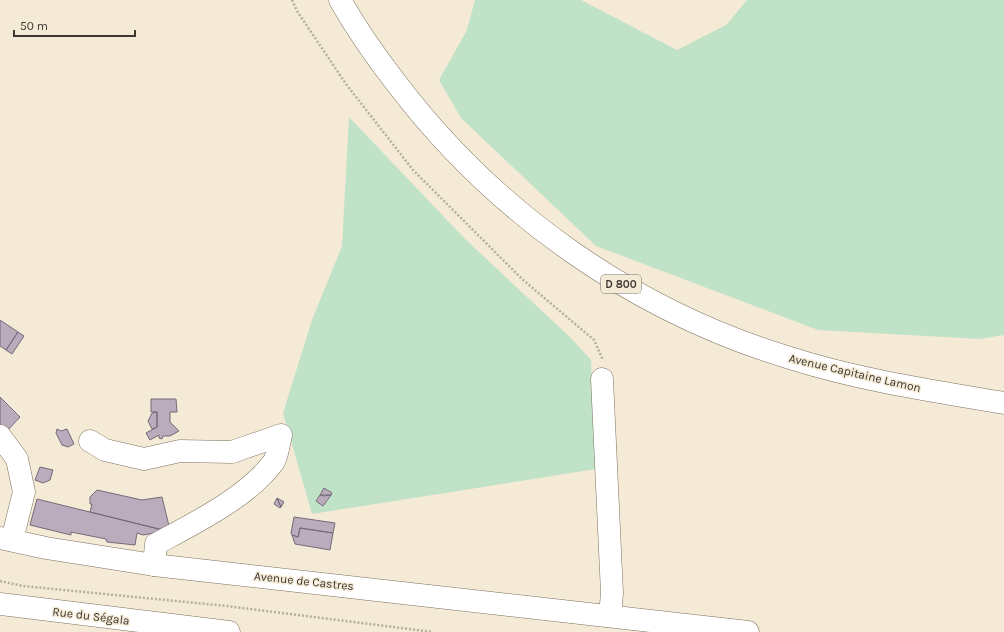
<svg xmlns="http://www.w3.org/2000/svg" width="1004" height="632" font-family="Karla,sans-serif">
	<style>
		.green { fill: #c0e2c7 }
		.building { fill: #baacbc; stroke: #766979 }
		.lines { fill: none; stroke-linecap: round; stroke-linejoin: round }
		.minor-casing { stroke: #7c7160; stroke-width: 23 }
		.major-casing { stroke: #7c7160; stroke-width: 23 }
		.path { stroke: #b6ad9e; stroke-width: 2.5; stroke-dasharray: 2 2; stroke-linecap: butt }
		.minor { stroke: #fff; stroke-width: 22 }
		.major { stroke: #fff; stroke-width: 22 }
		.labels { text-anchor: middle; stroke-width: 3; stroke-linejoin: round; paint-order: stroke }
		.shield { fill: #f5ead6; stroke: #746d62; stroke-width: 1 }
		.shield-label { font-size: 11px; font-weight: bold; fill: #3c3730 }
		.street-label { font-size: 12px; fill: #3c3730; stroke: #f5ead6 }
	</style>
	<rect width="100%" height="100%" fill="#f5ead6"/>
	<!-- green -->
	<path class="green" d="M475,0h106l96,50 49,-25 21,-25h257v335l-24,4 -162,-9 -222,-84 -135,-128 -22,-38 28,-50z
		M349,117l116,122 107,100 19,21 5,109 -284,45 -29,-101 29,-93 30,-74z"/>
	<!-- building -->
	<path class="building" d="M0,320l18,12 -12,18 -6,-4z
		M18,332l6,4 -12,18 -6,-4z
		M0,397l20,20 -14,15 -6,-6z
		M151,399h25l1,13h-7v10l9,9 -9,5h-7l-1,3 -3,-1v-3l-9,5 -4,-7 11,-6v-15h-6z
		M157,412v15l-5,2 -4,-8 4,-8z
		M57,429l4,2 6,-2 7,15 -6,3 -6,-2 -6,-12z
		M40,467l13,3 -3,10 -7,3 -8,-3z
		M324,488l8,5 -1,2h-11z
		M97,490l45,10 20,-3 7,29 -2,5 -77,-19 2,-8h-2v-7z
		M320,495l4,1 7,-1 -8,11 -7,-5z
		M277,498l4,9 -1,1 -6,-4z
		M277,498l7,4 -3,5z
		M37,499l130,32 -24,4 -6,-2 -2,12 -28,-3 -1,-3 -35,-7v3l-41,-10z
		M294,517l41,6 -2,10 -33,-5 -2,9 -6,-2 -1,-2z
		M300,528l33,5 -3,17 -35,-6 -3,-9 6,2z"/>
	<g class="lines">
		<!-- minor casing -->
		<g class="minor-casing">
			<path id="minor" d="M602,379l10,214 -2,23
				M0,436l17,23 7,33 -12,48
				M90,441l15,9 39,9 36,-8 52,1 49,-17c-2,8 -4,24 -9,29 -26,34 -79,60 -116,80l-2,21
				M0,604l229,28"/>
		</g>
		<!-- major casing -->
		<g class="major-casing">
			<path id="major" d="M340,0c17,30 36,57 57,84 98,129 237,227 393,274 69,22 142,33 214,45
				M0,538l46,10 108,17 594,67"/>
		</g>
		<!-- path -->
		<path class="path" d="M292,0l5,11 49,73 67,86 109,109 72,61 8,18v2
			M0,581l23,5 204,20 205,26"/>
		<!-- minor -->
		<use href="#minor" class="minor"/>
		<!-- major -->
		<use href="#major" class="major"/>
	</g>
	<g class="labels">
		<!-- shield labels -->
		<rect class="shield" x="601" y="275" width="40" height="18" rx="3"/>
		<g class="shield-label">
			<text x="621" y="288">D 800</text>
		</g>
		<!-- street labels -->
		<g class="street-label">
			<text transform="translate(855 373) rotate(13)" y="4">Avenue Capitaine Lamon</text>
			<text transform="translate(304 581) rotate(6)" y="4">Avenue de Castres</text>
			<text transform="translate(91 616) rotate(7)" y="4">Rue du Ségala</text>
		</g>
	</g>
	<!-- scale -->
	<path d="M14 30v6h121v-6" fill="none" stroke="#3c3730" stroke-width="2"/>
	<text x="20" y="30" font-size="12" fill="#3c3730" stroke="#f5ead6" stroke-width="3" paint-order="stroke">50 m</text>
</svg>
